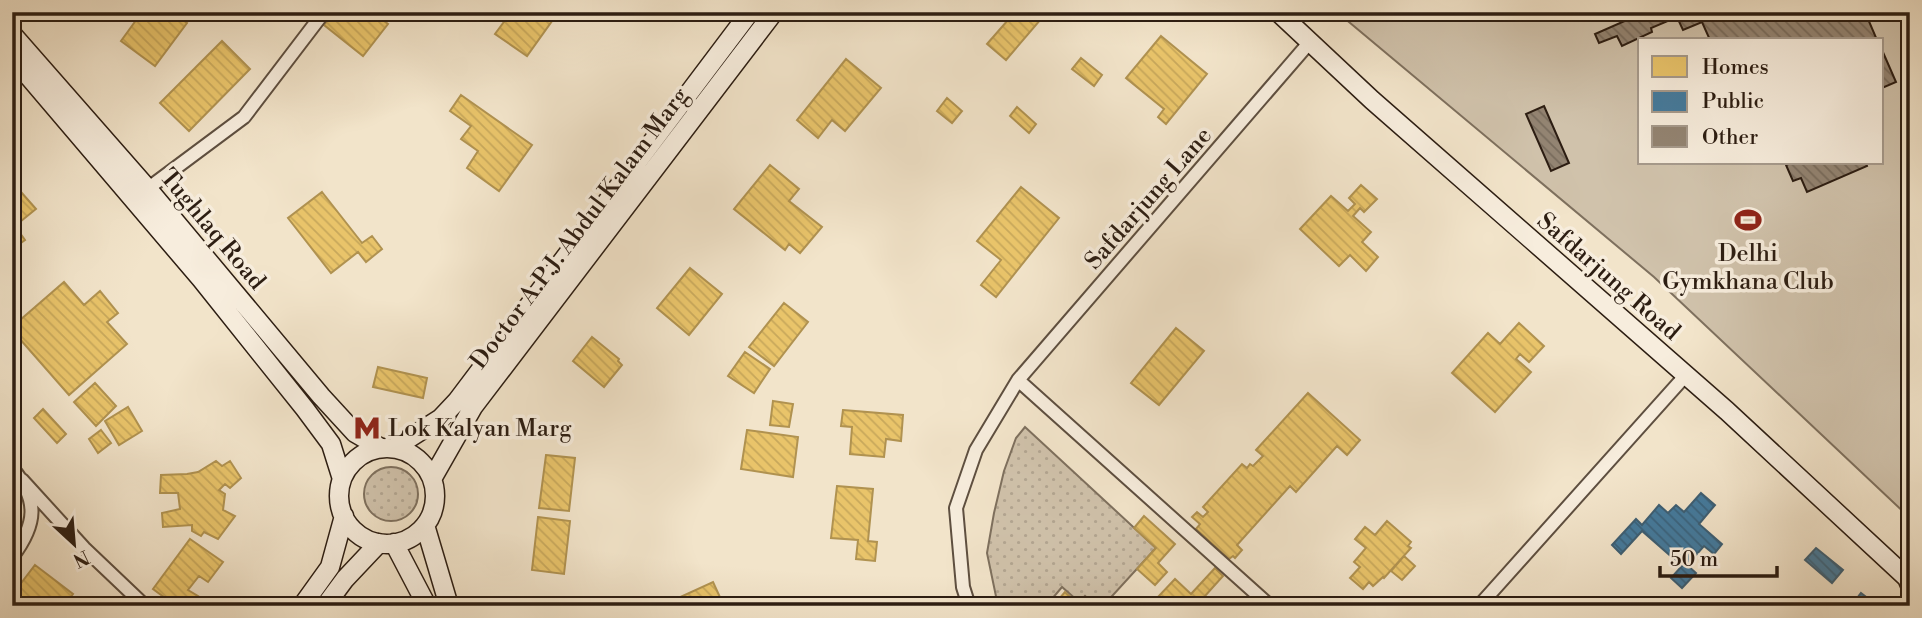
<svg xmlns="http://www.w3.org/2000/svg" width="1922" height="618" font-family="'Libre Bodoni',serif">
	<style>
		.grass { fill: url(#grass-dots); stroke: #7e705e; stroke-width: 2 }
		.garden { fill: #d0c2ab; stroke: #7e705e; stroke-width: 2; fill-rule: evenodd }
		.homes { fill: url(#homes-back-hatch); stroke: #b09250; stroke-width: 2 }
		.public { fill: url(#public-back-hatch); stroke: #3e5f73; stroke-width: 2 }
		.building { fill: url(#building-back-hatch); stroke: #2c1d12; stroke-width: 2 }
		.lines { fill: none; stroke-linecap: round; stroke-linejoin: round }
		.minor-casing { stroke: #5e4f40; stroke-width: 16 }
		.secondary-casing { stroke: #2c1d12; stroke-width: 21 }
		.minor { stroke: #f7eddd; stroke-width: 12 }
		.secondary { stroke: #f7eddd; stroke-width: 18 }
		.labels { text-anchor: middle; stroke-width: 7; stroke-linejoin: round; paint-order: stroke }
		.street-label { font-size: 24px; fill: #2c1d12; stroke: #f7eddd }
		.poi-label { font-size: 24px; fill: #2c1d12; stroke: #f7eddd }
	</style>
	<defs>
		<pattern id="grass-dots" width="8" height="8" patternUnits="userSpaceOnUse" patternTransform="scale(1.75)"><rect width="8" height="8" fill="#d0c2ab"/><path d="M2 2h.1M6 6h.1" fill="none" stroke="#b3a692" stroke-width="1.8" stroke-linecap="round"/></pattern>
		<pattern id="homes-back-hatch" width="6" height="6" patternUnits="userSpaceOnUse" patternTransform="scale(1.75)"><rect width="6" height="6" fill="#e9c46a"/><path d="M-1 5l2 2M0 0l6 6M5-1l2 2" fill="none" stroke="#c8a85b"/></pattern>
		<pattern id="public-back-hatch" width="6" height="6" patternUnits="userSpaceOnUse" patternTransform="scale(1.75)"><rect width="6" height="6" fill="#457b9d"/><path d="M-1 5l2 2M0 0l6 6M5-1l2 2" fill="none" stroke="#3a647f"/></pattern>
		<pattern id="building-back-hatch" width="6" height="6" patternUnits="userSpaceOnUse" patternTransform="scale(1.75)"><rect width="6" height="6" fill="#938472"/><path d="M-1 5l2 2M0 0l6 6M5-1l2 2" fill="none" stroke="#786b5c"/></pattern>
	</defs>
	<rect width="100%" height="100%" fill="#f2e4ca"/>
	<filter id="stains"><feTurbulence type="fractalNoise" baseFrequency=".00286" numOctaves="4"/><feColorMatrix values="0 0 0 0 .2 0 0 0 0 .09 0 0 0 0 .02 0 0 0 .5 -.17"/></filter>
	<radialGradient id="worn" r=".72"><stop offset=".6" stop-color="#630" stop-opacity="0"/><stop offset="1" stop-color="#630" stop-opacity=".3"/></radialGradient>
	<!-- grass -->
	<path class="grass" d="M1025,427l131,121 -53,58h-7l-11,-10 -6,6 -17,-15 -16,19h-48l-11,-53 7,-40 10,-42 12,-33z
		M364 494a27 27 0 1 1 54 0a27 27 0 1 1-54 0Z"/>
	<!-- garden -->
	<path class="garden" d="M1337,12h573v506l-256,-241zM1640,40h242v123h-242z"/>
	<!-- homes -->
	<path class="homes" d="M142,12h30l15,11 -32,43 -34,-25z
		M334,12h38l16,12 -25,32 -39,-31z
		M505,12h50l2,2 -30,42 -32,-22 14,-19z
		M1015,12h32l-41,48 -19,-16z
		M1161,36l46,38 -41,50 -8,-7 6,-8 -38,-31z
		M222,41l28,28 -61,62 -29,-28z
		M1081,58l21,17 -8,11 -22,-17z
		M846,59l35,29 -36,43 -13,-11 -14,18 -21,-18z
		M461,95l71,50 -33,46 -32,-23 11,-17 -17,-12 10,-13 -21,-15z
		M947,98l15,13 -10,12 -15,-12z
		M1017,107l19,17 -7,9 -19,-17z
		M770,165l29,24 -10,12 33,26 -22,26 -11,-9 -4,6 -51,-41z
		M1361,185l16,14 -13,13 -4,-4 -7,8 18,16 -9,10 16,15 -12,14 -16,-16 -11,11 -39,-37 31,-33 17,15 7,-7 -6,-6z
		M1021,187l38,31 -63,79 -15,-12 20,-25 -24,-19z
		M21,192l15,17 -21,17 10,14 -11,8 -2,-2v-48z
		M322,192l40,51 10,-7 10,13 -16,13 -8,-10 -27,21 -43,-55z
		M690,268l32,26 -33,41 -32,-27z
		M64,282l20,23 16,-14 18,22 -11,9 20,22 -58,51 -57,-65v-3z
		M784,303l24,19 -34,44 -25,-19z
		M1519,323l25,23 -15,16 -9,-8 -4,5 15,13 -36,40 -43,-39 36,-40 12,11z
		M1176,328l28,23 -45,54 -28,-22z
		M592,337l27,22 -1,2 4,4 -18,22 -31,-26z
		M745,352l25,17 -16,24 -26,-17z
		M378,367l49,11 -4,20 -50,-11z
		M95,383l21,23 -20,20 -22,-24z
		M1308,393l52,47 -13,15 -10,-9 -41,46 -6,-6 -53,59 5,5 -7,8 -2,-2 -4,3 -33,-30 4,-5 -8,-7 5,-5 6,5 5,-5 -5,-5 39,-43 5,4 3,-4 3,2 10,-10 -7,-6z
		M773,401l20,3 -4,23 -19,-2z
		M128,407l14,24 -23,14 -14,-24z
		M43,409l23,25 -9,9 -23,-25z
		M843,410l60,5 -2,26 -15,-2 -2,18 -34,-3 2,-27 -11,-1z
		M101,430l10,13 -13,10 -9,-14z
		M747,430l51,7 -5,40 -52,-8z
		M546,455l29,3 -6,53 -30,-3z
		M216,461l6,5 8,-5 11,17 -11,10 -5,-4 -6,6 6,4 -2,16 12,6 -17,23 -14,-7 -3,4 -9,-5v-6l-29,2 -1,-14 18,-4 -2,-16h-18l1,-18 26,-1 11,-2z
		M837,486l36,3 -5,52 9,1 -2,19 -19,-2 2,-19 -27,-2z
		M1144,516l31,28 -17,19 9,9 -12,13 -18,-16 19,-21 -22,-20z
		M538,517l32,4 -6,53 -32,-4z
		M1387,521l24,21 -3,4 3,2 -27,30 -1,-1 -10,9 -4,-4 -6,7 -13,-11 10,-11 -6,-5 12,-14 -11,-9 10,-12 10,8z
		M190,539l33,23 -15,20 -9,-6 -11,14 10,6 -7,10h-15l-23,-17z
		M1404,556l11,10 -13,14 -11,-9z
		M35,565l38,29 -9,12h-45l-7,-6v-5z
		M1215,568l8,8 -27,30h-52l14,-9 17,-18 16,15z
		M713,582l11,24h-58l-1,-2z
		M1065,592l14,13 6,-7 9,8h-41z"/>
	<!-- public -->
	<path class="public" d="M1701,493l14,12 -16,19 23,20 -8,10 -10,-8 -17,19 9,8 -14,15 -11,-10 11,-12 -40,-35 -21,23 -9,-9 24,-26 6,6 17,-20 9,8 8,-8 8,7z
		M1816,548l27,22 -11,13 -27,-23z
		M1861,593l9,7 -5,6h-14z"/>
	<!-- building -->
	<path class="building" d="M1645,12h220l12,28h-167l-8,-18 -19,8 -6,-13 -26,11 1,4 -30,14 -5,-10 -18,7 -4,-9z
		M1882,50l14,32 -14,6z
		M1544,106l25,57 -18,8 -25,-57z
		M1791,163h75l1,3 -60,26 -6,-14 -8,3 -7,-16z"/>
	<g class="lines">
		<!-- minor casing -->
		<g class="minor-casing">
			<path id="minor" d="M142,193l102,-76 80,-105
				M1018,380l252,226
				M12,468c27,32 25,56 0,89
				M22,480l62,68 61,58
				M969,606l-6,-19 -7,-79 20,-58 42,-70 291,-337
				M1479,606l206,-230"/>
		</g>
		<!-- secondary casing -->
		<g class="secondary-casing">
			<path id="secondary" d="M1278,12l94,88 355,311 180,167 3,7
				M12,34l136,155 173,207 34,37 26,15
				M12,57l189,222 104,130 26,35 11,35
				M394,448l47,-30 16,-17 293,-389
				M339 496a48 48 0 1 1 96 0a48 48 0 1 1-96 0Z
				M432,479l41,-72 301,-395
				M425,525l24,81
				M394,543l33,63
				M302,606l28,-39 14,-51
				M325,606l20,-27 34,-36"/>
		</g>
		<!-- minor -->
		<use href="#minor" class="minor"/>
		<!-- secondary -->
		<use href="#secondary" class="secondary"/>
	</g>
	<!-- icons -->
	<defs>
		<g id="stadium-bare" transform="scale(2.1)"><path d="M0-5a6.5 5 0 1 0 0 10a6.5 5 0 1 0 0-10ZM-3.5-1.8h7v3.6h-7Z" fill="#8f2418" stroke="#f7eddd" stroke-width="2.5" paint-order="stroke"/></g>
		<g id="metro-bare" transform="scale(2.1)"><path d="M-5.5 5V-5H-3L0 0L3-5H5.5V5H3V-.5L0 4L-3-.5V5Z" fill="#8f2418" stroke="#f7eddd" stroke-width="2.5" paint-order="stroke"/></g>
	</defs>
	<g fill-rule="evenodd">
		<use href="#stadium-bare" x="1748" y="220"/>
		<use href="#metro-bare" x="367" y="428"/>
	</g>
	<g class="labels">
		<!-- street labels -->
		<g class="street-label">
			<text transform="translate(1148 198) rotate(-49)" y="8">Safdarjung Lane</text>
			<text transform="translate(579 228) rotate(-53)" y="8">Doctor A.P.J. Abdul Kalam Marg</text>
			<text transform="translate(213 229) rotate(50)" y="8">Tughlaq Road</text>
			<text transform="translate(1609 276) rotate(41)" y="8">Safdarjung Road</text>
		</g>
		<!-- poi labels -->
		<g class="poi-label">
			<text x="1748" y="261">Delhi<tspan x="1748" dy="28">Gymkhana Club</tspan></text>
			<text x="388" y="436" text-anchor="start">Lok Kalyan Marg</text>
		</g>
	</g>
	<!-- margin -->
	<rect width="1922" height="618" fill="none" stroke="#f2e4ca" stroke-width="42"/>
	<rect x="14" y="14" width="1894" height="590" fill="none" stroke="#2c1d12" stroke-width="3.5"/>
	<rect x="21" y="21" width="1880" height="576" fill="none" stroke="#2c1d12" stroke-width="2"/>
	<!-- legend -->
	<rect x="1638" y="38" width="245" height="126" fill="#f7eddd" stroke="#a69a8c" stroke-width="2"/>
	<rect x="1652" y="56" width="35" height="21" fill="#e9c46a" stroke="#a69a8c" stroke-width="2"/>
	<text x="1702" y="74" font-size="21" fill="#2c1d12">Homes</text>
	<rect x="1652" y="91" width="35" height="21" fill="#457b9d" stroke="#a69a8c" stroke-width="2"/>
	<text x="1702" y="108" font-size="21" fill="#2c1d12">Public</text>
	<rect x="1652" y="126" width="35" height="21" fill="#938472" stroke="#a69a8c" stroke-width="2"/>
	<text x="1702" y="144" font-size="21" fill="#2c1d12">Other</text>
	<!-- north arrow -->
	<g transform="translate(74 544) rotate(154)" stroke="#f7eddd" stroke-width="5" paint-order="stroke">
	<path d="M0-5L12 26L0 18L-12 26Z" fill="#2c1d12"/>
	<text y="-10" font-size="19" font-weight="bold" text-anchor="middle" fill="#2c1d12">N</text>
	</g>
	<!-- scale -->
	<path d="M1660 566v10h117v-10" fill="none" stroke="#2c1d12" stroke-width="3.5"/>
	<text x="1670" y="566" font-size="21" fill="#2c1d12" stroke="#f7eddd" stroke-width="5" paint-order="stroke">50 m</text>
	<rect width="100%" height="100%" filter="url(#stains)"/>
	<rect width="100%" height="100%" fill="url(#worn)"/>
</svg>
